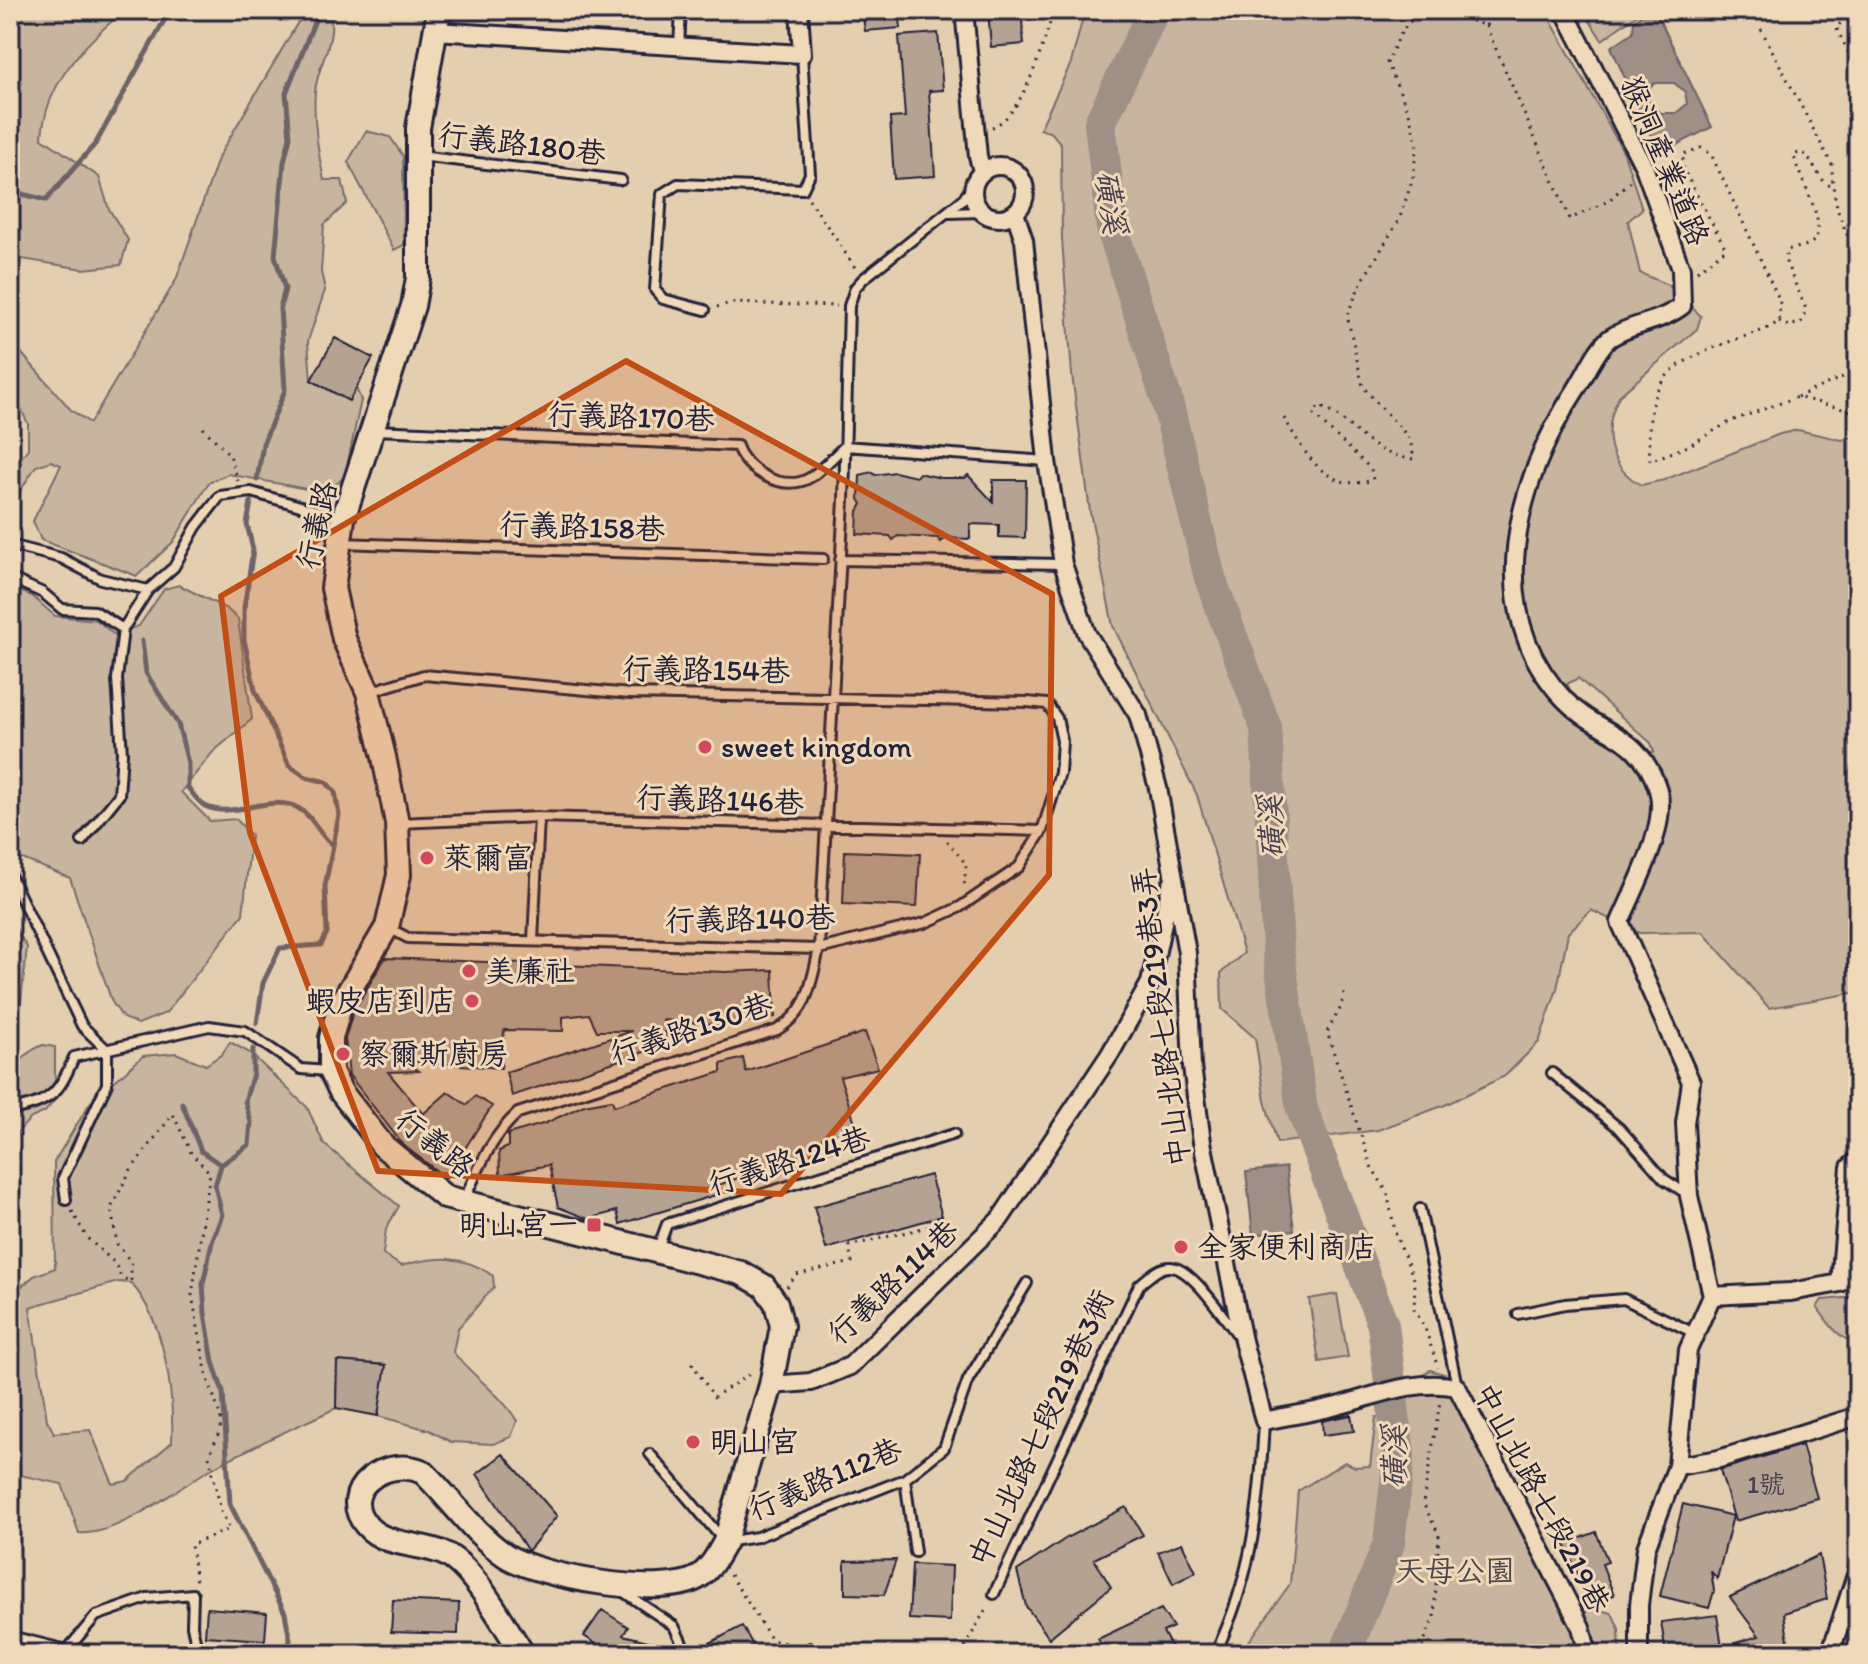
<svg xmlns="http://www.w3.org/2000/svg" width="1868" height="1664" font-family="Itim,'LXGW WenKai TC',sans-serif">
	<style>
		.green { fill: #c7b59f; stroke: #746c6d; stroke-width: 2; fill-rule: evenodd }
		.water { fill: #9e9086; stroke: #6c6468; stroke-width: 2; fill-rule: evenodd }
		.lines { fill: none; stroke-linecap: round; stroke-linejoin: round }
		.stream { stroke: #6c6468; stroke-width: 5 }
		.river { stroke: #9e9086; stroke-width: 32 }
		.building { fill: #b4a393; stroke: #22223b; stroke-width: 2 }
		.service-casing { stroke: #22223b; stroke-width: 14 }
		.minor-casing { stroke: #22223b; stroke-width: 22 }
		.tertiary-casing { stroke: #22223b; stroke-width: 28 }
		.path { stroke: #22223b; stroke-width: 3; stroke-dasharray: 2 6; stroke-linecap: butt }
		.service { stroke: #f0d9b8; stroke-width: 8 }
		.minor { stroke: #f0d9b8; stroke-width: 16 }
		.tertiary { stroke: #f0d9b8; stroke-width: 22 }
		.marked { fill: #c04e15; fill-opacity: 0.2; stroke: #c04e15; stroke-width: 6; stroke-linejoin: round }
		.poi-dot { fill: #d1495b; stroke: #f0d9b8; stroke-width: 3 }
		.labels { text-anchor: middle; stroke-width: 6; stroke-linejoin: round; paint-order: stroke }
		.number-label { font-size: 26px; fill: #464251 }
		.street-label { font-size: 30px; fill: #22223b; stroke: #f0d9b8 }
		.poi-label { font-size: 30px; fill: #22223b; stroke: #f0d9b8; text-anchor: start }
		.park-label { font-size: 30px; fill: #4b4754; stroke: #f0d9b8 }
		.water-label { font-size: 32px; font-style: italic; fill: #474352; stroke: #f0d9b8 }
	</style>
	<rect width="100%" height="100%" fill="#e4ceb0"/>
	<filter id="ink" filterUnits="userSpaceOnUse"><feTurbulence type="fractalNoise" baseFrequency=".0125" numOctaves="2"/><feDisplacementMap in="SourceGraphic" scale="16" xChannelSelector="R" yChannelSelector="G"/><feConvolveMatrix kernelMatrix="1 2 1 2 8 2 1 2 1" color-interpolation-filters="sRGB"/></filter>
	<g filter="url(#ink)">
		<!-- green -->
		<path class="green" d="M10,10h115c-40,33 -80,73 -83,128l57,39 10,32 19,31 -7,25 -38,4 -73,-12z
			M1085,10h460l79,143 18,56 -14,12 12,52 28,12 33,31 -4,13 -78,67c-17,34 -12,70 22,89l23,-5 116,-46 18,-4 44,10 16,-5v557l-89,16 -66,-76 -64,1 -48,-23 -23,23 -11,56 -18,53 -34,34 -60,29 -67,25 -101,13 -12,-42 -10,-63 -33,-29 -1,-36 23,-20 -47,-158 -84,-169 -23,-114 -18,-137 -10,-136 -1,-95 -9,-11 -12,-4 31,-66zM1578,678l73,65 3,9c-54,2 -65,-26 -87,-68z
			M1583,10h60l-41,30z
			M304,12l27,7c3,27 -14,47 -16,73 -2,28 3,61 9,88h18l5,23 -23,22 -3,47 4,18 -17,51 3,39 37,21 8,-13 5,12 -16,76 -18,17 -99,-19 -19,8 -36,60 -36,34 -96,-36 -8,-19 28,-56 -10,-4 -15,5 -26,41v-36l18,-22v-25l-18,-40v-44l61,70 19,13 86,-143 43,-124z
			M366,131l24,6 13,19 1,89 -10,5 -46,-88z
			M179,585l48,24 11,10 14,100 -39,33 -32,40 29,29 26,-2 15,16 -8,79 -77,99 -28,11 -15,-6 -11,-16 -42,-124 -60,-24v-267l22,9 23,20 42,4 16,14 26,-8 25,-37z
			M10,919l17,28 -8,73 -9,11z
			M230,1042l20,11 57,54 17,37 75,62 -13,23 -3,25 18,12c34,-10 62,-12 92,10l1,11 -36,41 -5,24c20,25 48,42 64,69l-6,16 -18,7 -42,-2 -22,-12 -51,-14 7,-51 -48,-4 -1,47c-42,20 -86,39 -127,62 -34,20 -91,66 -130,63l-17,-49 -52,-11v-177l24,-20 21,-8 -1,-106 36,-59 53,-47 33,-3 30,12 16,-11zM118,1282l13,1c34,39 43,108 41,159l-45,39 -14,3 -23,-54 -36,3 -7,-13 -17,-113z
			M43,1045l12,2v53l-10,12 -14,6 -21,22c0,-36 -7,-81 33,-95z
			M1337,1294l11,63 -29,5 -10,-63z
			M1844,1298l14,1v44c-19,-2 -31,-22 -41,-36l5,-7z
			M1430,1370l28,8 117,237 20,-6 17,4 7,16 1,25h-380l50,-70 8,-93 47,-29 10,5 15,-1 6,-49 25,-4 11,-29z"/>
		<!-- water -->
		<path class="water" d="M1646,10h9l57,117 -53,27 -48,-107 22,-15 1,-11zM1655,83h19l11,9 2,12 -11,9h-15l-13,-12 -2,-11z
			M1286,1167l8,63 -41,5 -7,-63z"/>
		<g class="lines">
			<!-- stream -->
			<path class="stream" d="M10,191l36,9 50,-57 74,-133
				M257,480l6,-36 22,-54 -5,-82 5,-19 -10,-33 9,-94 6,-25 -4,-44 33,-83
				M251,502l-4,22 6,26 -9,58v32l11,50 34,75 17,12 20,5 9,10 4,23 -14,71 2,47 -6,12 -41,3 -17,35 -6,40
				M142,641l4,32 32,51 10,39v25c4,5 11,15 17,18 29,14 64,-13 93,2 15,8 20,25 33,36
				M253,1049v25l-8,27 6,21 -2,23 -28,20 -6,21 7,29 -10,27 -9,42 2,29 8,49 10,30 7,112 55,109 5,27 -5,14
				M182,1103l19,48 20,14"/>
			<!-- river -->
			<path class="river" d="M1154,10l-54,113 12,105 55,173 43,177 56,150 12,222 24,159 81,216 16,130 -10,88 -44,111"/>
		</g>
		<!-- building -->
		<path class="building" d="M862,10h37l2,18 -36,3z
			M988,10h33l3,34 -33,3z
			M938,33l5,57 -14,1 6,85 -41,3 -4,-61 15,-1 -6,-81z
			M335,338l38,20 -24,43 -38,-21z
			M872,472l3,3 20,-3 21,5 3,-4 22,5h24l3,-3 25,27v-22h33l-1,58 -26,-1v-12l-29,-1v15l-24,-1 -5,4 -3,-4 -40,-2 -5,4 -3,-4 -33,-2 1,-23 4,-7 -3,-5 1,-24z
			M845,851l75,3 -3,53 -74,-3z
			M385,958l126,5 51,-3v5l163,7 48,-2 2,47 -50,8 -62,-5 5,24 -156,52 -6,-24 126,-41h-35l-8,-17 -26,3v14l-59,-1 -3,38 -96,-7 14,10 -31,1 35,42 25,-22 19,13 8,-9 17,10 -46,72 -43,-33 -54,-70 -4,-36 8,-27z
			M865,1032l13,36 -38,9 20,61 -104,45 -4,-10 -36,13 3,8 -99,30 -3,-13 -29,8 -30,-12 -9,-42 -49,10 -1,-24 9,-4v-13l38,-11 38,-18 28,-5 2,6 107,-34v-8l22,-6 3,14z
			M930,1175l12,41 -116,33 -12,-42z
			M337,1361l49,4 -8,51 -42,-8z
			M1351,1415l3,16 -31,4 -1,-14z
			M1802,1445l15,53 -82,23 -15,-51z
			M503,1454l54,62 -29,35 -51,-77z
			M1683,1504l50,12 -16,63 -6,-8 3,20 -5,17 -49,-12z
			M1126,1507l17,28 -49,24 17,28 -62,51 -23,-32 -9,-35 51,-34z
			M1596,1532l12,30 -6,2 12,31 -24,10 -25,-61z
			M1182,1543l14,29 -23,12 -15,-32z
			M1819,1555l8,44 -43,14 6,41h-124l-5,-32 56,-7 5,32 37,-11 -29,-39z
			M896,1560l-12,35 -39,-1v-33z
			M912,1564l40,2 -2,55 -41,-2z
			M393,1600l66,3 -1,31 -67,-2z
			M207,1608l60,5 -2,27 -60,-4z
			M1161,1609l12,18 -10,5 12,22h-68l-9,-15z
			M602,1610l26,17 -5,8 54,13 1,6h-67l-27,-18z
			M742,1626l16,28h-42l-6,-11z"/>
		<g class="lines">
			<!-- service casing -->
			<g class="service-casing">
				<path id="service" d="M679,46l2,-36
					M419,156l202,24
					M949,213l32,-1
					M705,310l-42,-11 -8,-9 7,-96 16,-10 125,5 7,-15 -8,-119
					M375,430l362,16c8,25 48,48 74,31 11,-8 23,-21 34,-31l201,15
					M340,543l483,16
					M10,545l51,13 40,21 47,11
					M840,560l222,4
					M10,578l33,15 19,16 33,2 28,18
					M369,692l55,-17 206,19 397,8 20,2 10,14 5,23 -2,32 -18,58 -23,36 -59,40 -35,16 -106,26 -411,-11 -21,-11
					M399,823l140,-6 503,14
					M82,841l37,-46 3,-42 -5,-74 6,-50 25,-39 26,-23 22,-40 24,-31 31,-4 92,26
					M10,875l72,151 25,24v34l-44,94 3,22
					M533,941l6,-124
					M1552,1073l68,56 44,50 23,15
					M10,1110c40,-7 49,-16 64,-53l135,-31 36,5 56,38 26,2
					M464,1200c15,-32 27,-63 54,-87l259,-83c32,-19 34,-47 42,-81l25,-449 5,-194 6,-18 8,-9 98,-78 12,-14
					M1420,1209l37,177
					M658,1248l9,-24 287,-90
					M1840,1283l18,3
					M1518,1314l47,-10 59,-5 70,34
					M650,1454l75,88 32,-5 148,-58 39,-31 24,-68 59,-97
					M905,1479l10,73
					M622,1591l52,35 13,28
					M994,1594l145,-309c9,-7 20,-19 32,-18 21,1 53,51 66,67
					M10,1632l4,5 53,13 29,-34 51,-18 46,-4 -1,32 6,28
					M810,1648l9,6
					M1215,1654c37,-76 45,-149 49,-233"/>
			</g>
			<!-- minor casing -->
			<g class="minor-casing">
				<path id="minor" d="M964,10l14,146 4,15
					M1564,10l80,157 37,102 1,37c-22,17 -50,17 -72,32 -13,10 -24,36 -33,50 -61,92 -97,224 -12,312 33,35 75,31 93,90 11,35 -24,99 -38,132l71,160 -6,41 4,73 23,100 -24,54 -11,116 -31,82 -7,57v49
					M435,31l367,23 -3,-44
					M973 192a26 26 0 1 1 52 0a26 26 0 1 1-52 0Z
					M1015,213l9,27 23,221 16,103 24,70 51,81 20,73 29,165 5,113 10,76 41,199 21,80c23,-5 46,-8 69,-14 40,-10 82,-29 124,-20l124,240 7,27
					M1712,1296l79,-4 49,-9 10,-116 8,-7
					M771,1385l40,-3 39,-16 150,-147 110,-165 40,-71 21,-98
					M1677,1466l42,-7 139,-43
					M1830,1654l28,-85"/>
			</g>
			<!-- tertiary casing -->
			<g class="tertiary-casing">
				<path id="tertiary" d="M439,10l-21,118v150l-5,28 -70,213 -10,69 11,51 24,53 16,65 13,66 2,52 -12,52 -47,79 -9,32v33l10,21 42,54 62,51 296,76 23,13 12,17 6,23 -11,59 -46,157c-7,12 -13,25 -25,34 -33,24 -162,1 -195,-21 -31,-21 -55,-57 -82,-83 -36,-17 -88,18 -56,54 17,20 53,17 76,27 30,12 61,73 80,101"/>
			</g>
			<!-- path -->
			<path class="path" d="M1441,10l45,16 7,-16
				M1845,10l1,9 -10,8 22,45
				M10,11v-1
				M1486,26l84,193 38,-18 23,-21
				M1761,29l71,136c0,28 7,63 26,86
				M992,127c32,-11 52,-86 62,-117
				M809,199l47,70
				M1697,271l29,-22 -43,-80v-15l18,-6 10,6 69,147 -1,20c-12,10 -31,14 -45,19 -74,27 -89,43 -84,121l38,-15 43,-25 66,-24 61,16
				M717,307l13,-4 107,3
				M1779,321l9,5 13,-3 5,-14 -21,-49 2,-10c7,-2 18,-3 24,-7 22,-15 -15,-67 -17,-88l7,-3c15,9 15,27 31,35
				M1797,397l55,-24 6,-11
				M1284,418c21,35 42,76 89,62l-2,-11 -58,-55 6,-8c40,18 45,48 95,53l-4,-20 -47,-52 -16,-72 14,-32 38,-63 14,-42 4,-35 -8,-30 -22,-51 15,-31 18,-21
				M203,428l27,27 8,26
				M947,841l19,23 -2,25
				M1344,993l-3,14 -14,25 44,134 16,26 9,44 19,45 -1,28 11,19 13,40
				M72,1211l15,27 28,25 6,14 10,5v-20l-14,-18 -6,-36 19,-37 43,-57 18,39 19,20 -18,122 15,81 14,42 -1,12 -11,26 12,55 9,18 -39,16 5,38
				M787,1287l9,-12 56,-13 -3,-16 91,-22
				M692,1363l22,34 37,-24
				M730,1575l42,65 26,6
				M961,1654l27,-49
				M1419,1654l15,-37 5,-82 -16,-32 17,-101"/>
			<!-- service -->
			<use href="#service" class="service"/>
			<!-- minor -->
			<use href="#minor" class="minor"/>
			<!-- tertiary -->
			<use href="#tertiary" class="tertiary"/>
		</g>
	</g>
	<!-- marked area -->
	<path class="marked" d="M626,361l426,233 -3,281 -268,319 -403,-23 -128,-338 -29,-237z"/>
	<!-- markers -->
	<g class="poi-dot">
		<circle cx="705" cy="747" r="8"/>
		<circle cx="427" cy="858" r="8"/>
		<circle cx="469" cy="971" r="8"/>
		<circle cx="472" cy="1001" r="8"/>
		<circle cx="343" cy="1054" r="8"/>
		<rect x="586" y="1217" width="16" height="16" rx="4"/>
		<circle cx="1181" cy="1247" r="8"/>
		<circle cx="693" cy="1442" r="8"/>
	</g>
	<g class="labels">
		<!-- number labels -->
		<g class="number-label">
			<text x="1766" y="1493">1號</text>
		</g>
		<!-- street labels -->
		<g class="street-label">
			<text transform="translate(522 144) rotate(7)" y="10">行義路180巷</text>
			<text transform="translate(1665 161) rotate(67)" y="10">猴洞產業道路</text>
			<text transform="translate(631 417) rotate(2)" y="10">行義路170巷</text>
			<text transform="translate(317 525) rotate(-77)" y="10">行義路</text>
			<text transform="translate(582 527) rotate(2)" y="10">行義路158巷</text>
			<text transform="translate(706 670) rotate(1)" y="10">行義路154巷</text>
			<text transform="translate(720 800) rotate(2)" y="10">行義路146巷</text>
			<text transform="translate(750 919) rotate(-1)" y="10">行義路140巷</text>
			<text transform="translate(1161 1017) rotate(-97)" y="10">中山北路七段219巷3弄</text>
			<text transform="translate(691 1029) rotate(-18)" y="10">行義路130巷</text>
			<text transform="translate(435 1143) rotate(39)" y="10">行義路</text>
			<text transform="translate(789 1161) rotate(-17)" y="10">行義路124巷</text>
			<text transform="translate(893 1282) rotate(-43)" y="10">行義路114巷</text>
			<text transform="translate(1041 1428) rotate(-65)" y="10">中山北路七段219巷3衖</text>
			<text transform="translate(825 1479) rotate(-23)" y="10">行義路112巷</text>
			<text transform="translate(1542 1498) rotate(62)" y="10">中山北路七段219巷</text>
		</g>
		<!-- poi labels -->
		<g class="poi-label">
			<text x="721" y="757">sweet kingdom</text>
			<text x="443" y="868">萊爾富</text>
			<text x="485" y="981">美廉社</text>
			<text x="456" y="1011" text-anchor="end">蝦皮店到店</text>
			<text x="359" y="1064">察爾斯廚房</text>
			<text x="578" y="1235" text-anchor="end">明山宮一</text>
			<text x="1197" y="1257">全家便利商店</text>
			<text x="709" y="1452">明山宮</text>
		</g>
		<!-- park labels -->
		<g class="park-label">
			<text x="1455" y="1581">天母公園</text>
		</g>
		<!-- water labels -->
		<g class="water-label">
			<text transform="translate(1111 202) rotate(81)" y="11">磺溪</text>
			<text transform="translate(1271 827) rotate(-93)" y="11">磺溪</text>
			<text transform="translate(1394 1457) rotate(-90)" y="11">磺溪</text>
		</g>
	</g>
	<!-- margin -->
	<rect width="1868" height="1664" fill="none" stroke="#f0d9b8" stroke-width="40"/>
	<rect x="20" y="20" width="1828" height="1624" fill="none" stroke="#22223b" stroke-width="3" filter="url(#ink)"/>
</svg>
